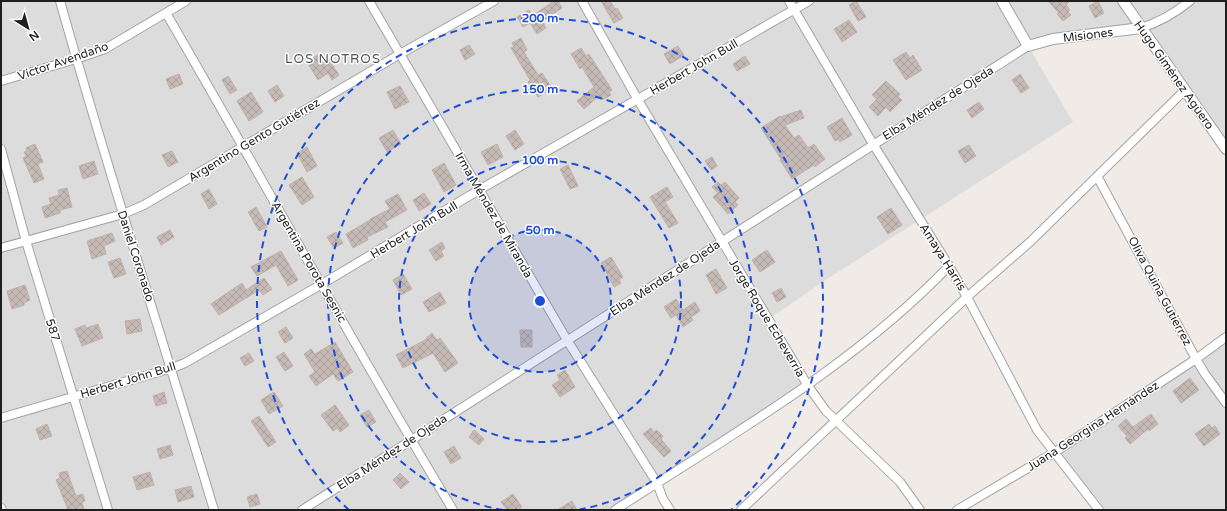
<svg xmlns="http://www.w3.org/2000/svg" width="1227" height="511" font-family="'Varela Round',sans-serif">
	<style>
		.residential { fill: #dddcdc }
		.building { fill: url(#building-cross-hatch); stroke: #c2b0a8 }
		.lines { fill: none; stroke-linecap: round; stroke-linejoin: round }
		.minor-casing { stroke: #a3a3a3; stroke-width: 10 }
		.tertiary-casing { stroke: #a3a3a3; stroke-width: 12 }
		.minor { stroke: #fff; stroke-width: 8 }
		.tertiary { stroke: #fff; stroke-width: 10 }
		.ring { fill: none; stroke: #1d4ed8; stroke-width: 2; stroke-dasharray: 7 5 }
		.labels { text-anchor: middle; stroke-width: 3; stroke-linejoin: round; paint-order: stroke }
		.street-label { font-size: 12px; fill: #1f1f1f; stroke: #fff }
		.neighbourhood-label { font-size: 13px; letter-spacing: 1px; fill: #525252; stroke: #fff }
		.centre { fill: #1d4ed8; stroke: #fff; stroke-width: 2 }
		.ring-label { font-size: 12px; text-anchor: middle; font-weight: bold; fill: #1d4ed8; stroke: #fff; stroke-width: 3; stroke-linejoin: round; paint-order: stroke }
	</style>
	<defs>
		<pattern id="building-cross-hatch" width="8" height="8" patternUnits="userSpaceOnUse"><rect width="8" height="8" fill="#c5bab5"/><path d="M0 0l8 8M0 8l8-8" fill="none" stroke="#a99f9b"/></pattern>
	</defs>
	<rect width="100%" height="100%" fill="#f0ebe6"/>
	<!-- residential -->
	<path class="residential" d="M1,1h1225v148l-85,-121 -113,18 45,76 -249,159 -55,38 39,67 -193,124h-614z
		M1226,337v173h-127l-44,-58z"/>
	<!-- building -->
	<path class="building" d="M554,1h4l4,7 -20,13 4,7 -9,6 -7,-11 -7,4 -6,-10 12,-7 3,6z
		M601,1h9l5,8 2,-1 6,10 -9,5z
		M856,1l10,16 -8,4 -9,-16z
		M1048,1h22l-4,4 4,5 -2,2 3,3 -8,6 -6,-7 2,-1z
		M1098,1l6,12 -9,5 -6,-12z
		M849,20l8,12 -15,10 -8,-13z
		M521,38l6,12 -3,2 14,23 4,-2 10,15 -14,9 -10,-15 2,-2 -19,-32 3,-1 -2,-4z
		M469,45l6,9 -10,6 -5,-10z
		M678,46l6,9 -14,9 -6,-10z
		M581,48l5,8 3,-2 23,36 -3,2 2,3 -9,5 -3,-4 -15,13 -7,-8 17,-14 -12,-20 -2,2 -9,-15z
		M906,52l4,6 3,-3 9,15 -16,10 -13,-20z
		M319,54l4,5 4,-2 12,18 -7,5 -4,-7 -10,7 -11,-18z
		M745,56l5,8 -13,7 -4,-7z
		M179,74l4,10 -13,5 -4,-10z
		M1020,74l9,14 -8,5 -9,-13z
		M228,76l9,14 -7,4 -8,-14z
		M886,81l14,13 -2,3 4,3 -12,12 -4,-5 -8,9 -9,-9 8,-8 -5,-4z
		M277,85l7,11 -9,6 -7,-11z
		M400,86l9,16 -14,7 -8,-17z
		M251,92l12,20 -14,9 -12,-20z
		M979,102l5,7 -12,9 -5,-8z
		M801,110l3,8 -19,7 9,13 5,-3 9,13 6,-4 11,15 -10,8 -1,-2 -22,14 -12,-19 1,-1 -20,-31 19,-12v1z
		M842,118l10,17 -12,7 -2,-3 -3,2 -8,-14z
		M393,130l8,14 -14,8 -8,-14z
		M515,130l9,14 -9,6 -9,-14z
		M35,144l8,18 -5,2 6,15 -10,4 -11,-25 3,-2 -2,-4 3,-1 -1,-3z
		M497,144l6,13 -15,8 -7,-13z
		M969,145l7,11 -11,7 -7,-12z
		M307,147l10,19 -10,6 -10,-19z
		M172,151l6,11 -10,5 -6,-12z
		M712,157l5,9 -6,4 -6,-9z
		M94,161l4,13 -15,5 -4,-13z
		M444,163l12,22 -12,7 -12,-22z
		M568,165l10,21 -8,3 -10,-20z
		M302,177l12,20 -12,8 -13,-20z
		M718,182l3,3 4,-3 14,16 -4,4 3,3 -10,9 -15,-17 5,-4 -6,-6z
		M667,187l6,10 -8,5 13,21 -9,5 -19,-31z
		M67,188l5,19 -12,3v3l-15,5 -3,-11 9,-3 -2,-6 10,-3 -1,-5z
		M209,189l8,15 -8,5 -8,-15z
		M424,193l7,11 -12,7 -6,-11z
		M398,194l9,16 -22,12 3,5 -21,10 1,3 -15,8 -7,-14 24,-14v-1l20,-10 -5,-8z
		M256,207l11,20 -8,4 -11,-19z
		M891,208l11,17 -14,9 -11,-17z
		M170,230l4,7 -13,8 -4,-8z
		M336,232l7,11 -9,5 -7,-11z
		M112,233l3,8 -11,5 2,8 -14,5 -5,-18z
		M442,242l3,6 -4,3 3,5 -8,5 -7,-11z
		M767,250l8,12 -15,10 -8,-12z
		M281,251l17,29 -10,6 -12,-21 -19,11 -6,-9z
		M611,257l12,20 -4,3 2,3 -7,4 -13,-24z
		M120,258l6,16 -12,4 -6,-16z
		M716,269l11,19 -11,6 -10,-19z
		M403,274l9,15 -11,6 -8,-15z
		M264,278l8,11 -9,6 -4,-5 -40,25 -8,-11 13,-9 18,-12 4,7z
		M25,285l5,15 -6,3v2l-12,4 -5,-18z
		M781,288l5,9 -9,5 -5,-9z
		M440,292l6,11 -17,9 -6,-10z
		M676,299l7,11 12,-8 5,9 -9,6 2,3 -10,7 -7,-12 -5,3 -7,-11z
		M140,319l2,12 -15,3 -2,-13z
		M98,324l5,14 -21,8 -7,-17 10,-4 1,3z
		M286,327l7,11 -8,5 -7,-11z
		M520,330h12v17h-11z
		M432,333l5,7 3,-2 18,25 -13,9 -12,-19 -30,15 -7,-13 31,-16 -1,-1z
		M335,342l18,30 -15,9 -5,-7 -17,12 -7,-10 6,-4 -11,-18 7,-5 4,5z
		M284,352l9,14 -8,5 -9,-14z
		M249,353l5,8 -9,5 -5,-8z
		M565,370l10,17 -15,10 -8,-12 8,-5 -3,-5z
		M1190,378l9,12 -18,13 -8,-12z
		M164,392l3,11 -11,3 -3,-10z
		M274,392l9,14 -14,8 -8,-14z
		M335,405l14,20 -9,7 -3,-4 -4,3 -12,-16z
		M369,410l7,12 -9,5 -7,-12z
		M1151,414l7,10 -9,7 -1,-2 -18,15 -5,-6 2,-2 -9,-10 8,-7 7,8z
		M259,416l17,26 -8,5 -17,-26z
		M47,424l5,12 -12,4 -4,-11z
		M1209,424l3,4 3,-2 5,8 -16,12 -9,-12z
		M651,428l3,4 3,-2 6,6 -2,3 10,12 -7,6 -21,-23z
		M474,430l10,9 -5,6 -10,-8z
		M170,445l3,10 -13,4 -3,-10z
		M454,446l7,12 -10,6 -7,-12z
		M67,471l9,25 7,-2 2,7 -3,1 2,8h-16l-12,-30 4,-2 -1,-5z
		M150,472l4,13 -17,5 -4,-13z
		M400,473l9,9 -8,7 -8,-9z
		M191,486l3,11 -16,5 -3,-12z
		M257,494l3,10 -10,3 -3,-10z
		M513,494l9,13 -4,3h-11l-6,-8z
		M572,501l5,9h-20z"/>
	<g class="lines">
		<!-- minor casing -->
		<g class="minor-casing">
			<path id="minor" d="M60,1c48,171 103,339 154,509
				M369,1l198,339 90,143 6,16 7,11
				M582,1l56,99 170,286 18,25 74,71 20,28
				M789,1l84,143 76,122 18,31 70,133 62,80
				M166,13c96,165 188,333 287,497
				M1141,28c19,-6 34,-15 49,-27
				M1,81l75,-22 29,-10 81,-48
				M1,149l25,92 82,269
				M1097,176l99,183 9,15 21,29
				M1,248l122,-34 21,-9 256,-151 94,-53
				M1,418l171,-50 13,-5 137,-79 157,-94 330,-189
				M1,508l1,2
				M302,510l726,-464
				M615,510c116,-75 238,-144 334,-244
				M741,510l226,-213 63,-55 154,-151
				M957,510l98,-58 141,-93 30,-22"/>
		</g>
		<!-- tertiary casing -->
		<g class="tertiary-casing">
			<path id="tertiary" d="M1002,1l26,45 25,-7 88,-11
				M1123,1l103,148"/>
		</g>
		<!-- minor -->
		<use href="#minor" class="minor"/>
		<!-- tertiary -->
		<use href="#tertiary" class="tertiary"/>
	</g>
	<!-- distance rings -->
	<circle cx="540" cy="301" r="71" fill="#1d4ed8" fill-opacity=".12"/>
	<g class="ring">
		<circle cx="540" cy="301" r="71"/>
		<circle cx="540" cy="301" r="141"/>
		<path d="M503 510A212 212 0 1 1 577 510"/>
		<path d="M349 510A283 283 0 1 1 731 510"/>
	</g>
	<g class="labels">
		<!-- street labels -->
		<g class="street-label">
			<text transform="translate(1088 35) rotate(-7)" y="4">Misiones</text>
			<text transform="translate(63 61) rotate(-19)" y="4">Víctor Avendaño</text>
			<text transform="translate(694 67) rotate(-30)" y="4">Herbert John Bull</text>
			<text transform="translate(1174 75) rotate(55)" y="4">Hugo Giménez Agüero</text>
			<text transform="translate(938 103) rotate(-32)" y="4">Elba Méndez de Ojeda</text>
			<text transform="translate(254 140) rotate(-31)" y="4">Argentino Gento Gutiérrez</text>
			<text transform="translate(494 215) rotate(60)" y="4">Irma Méndez de Miranda</text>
			<text transform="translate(414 230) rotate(-31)" y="4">Herbert John Bull</text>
			<text transform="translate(136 256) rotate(72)" y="4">Daniel Coronado</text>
			<text transform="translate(943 257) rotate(58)" y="4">Amaya Harris</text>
			<text transform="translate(309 262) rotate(60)" y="4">Argentina Porota Sesnic</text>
			<text transform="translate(665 278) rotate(-33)" y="4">Elba Méndez de Ojeda</text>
			<text transform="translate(1160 291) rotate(62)" y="4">Oliva Quina Gutierrez</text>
			<text transform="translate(767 318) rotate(59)" y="4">Jorge Roque Echeverría</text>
			<text transform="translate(53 330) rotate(73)" y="4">587</text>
			<text transform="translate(128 380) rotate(-17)" y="4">Herbert John Bull</text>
			<text transform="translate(1093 426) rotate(-33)" y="4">Juana Georgina Hernández</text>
			<text transform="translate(392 452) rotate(-33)" y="4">Elba Méndez de Ojeda</text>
		</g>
		<!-- neighbourhood labels -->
		<g class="neighbourhood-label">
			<text x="333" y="63">LOS NOTROS</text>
		</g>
	</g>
	<circle cx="540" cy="301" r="6" class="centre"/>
	<g class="ring-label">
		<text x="540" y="22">200 m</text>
		<text x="540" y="93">150 m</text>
		<text x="540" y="164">100 m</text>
		<text x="540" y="234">50 m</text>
	</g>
	<!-- border -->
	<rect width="1227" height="511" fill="none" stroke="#1f1f1f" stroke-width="4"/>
	<!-- north arrow -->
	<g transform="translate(28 28) rotate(143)" stroke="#ffffff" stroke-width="3" paint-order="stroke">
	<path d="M0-3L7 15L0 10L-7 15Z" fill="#1f1f1f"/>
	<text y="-6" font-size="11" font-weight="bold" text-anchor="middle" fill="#1f1f1f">N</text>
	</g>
</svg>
